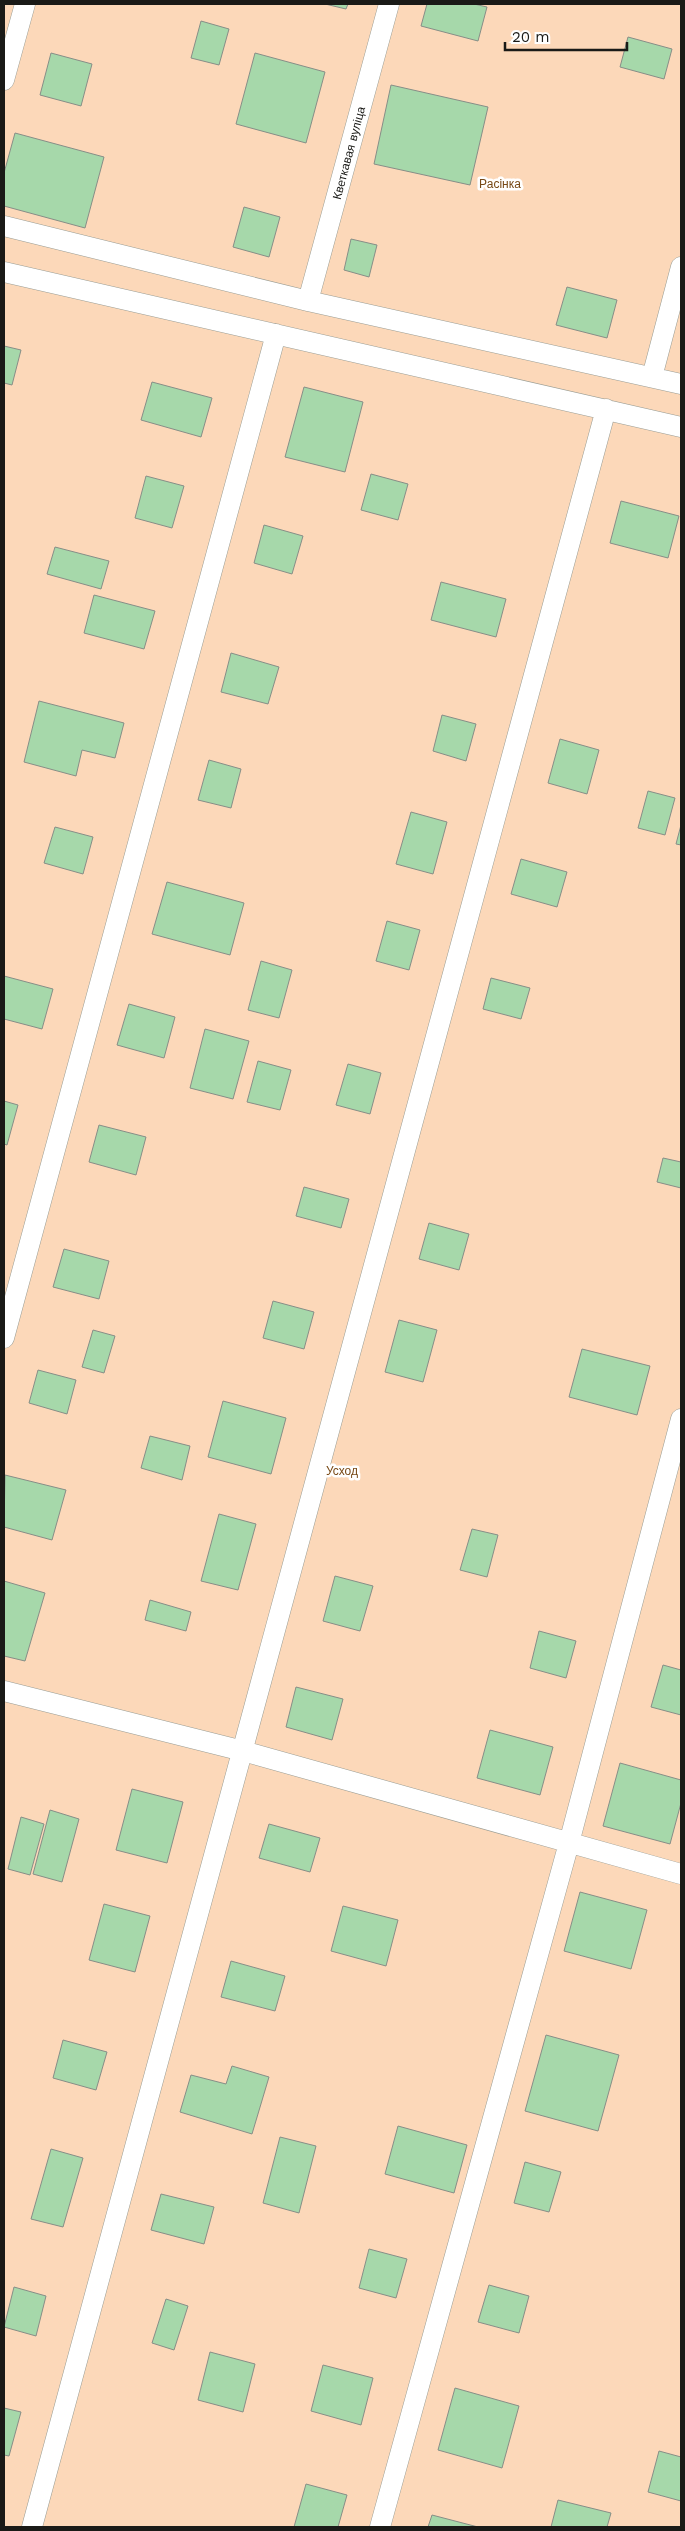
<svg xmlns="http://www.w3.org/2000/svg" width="685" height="2531" font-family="'Work Sans',sans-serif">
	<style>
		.green { fill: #fcd8b9 }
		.building { fill: #a6d8aa; stroke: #878e87 }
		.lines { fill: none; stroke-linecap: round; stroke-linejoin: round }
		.lane-casing { stroke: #9a9d94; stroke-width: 21 }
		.lane { stroke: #fff; stroke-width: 20 }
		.labels { text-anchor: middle; stroke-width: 5; stroke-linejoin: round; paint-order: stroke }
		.street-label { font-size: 12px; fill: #1a1a17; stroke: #fff }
		.park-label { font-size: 12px; fill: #784916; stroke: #fff }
	</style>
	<rect width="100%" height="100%" fill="#eef1e7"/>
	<!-- green -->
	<path class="green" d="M4,4h677v2523h-677z"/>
	<!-- building -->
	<path class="building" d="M325,4h23l-2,5z
		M427,4h47l13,3 -9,34 -57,-15z
		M201,21l28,8 -10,36 -28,-7z
		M628,37l44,12 -8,30 -44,-12z
		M51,53l41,11 -11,42 -41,-11z
		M255,53l70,19 -19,71 -70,-19z
		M391,85l97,22 -18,78 -96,-21z
		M15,133l89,24 -19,71 -81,-22v-33z
		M244,207l36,10 -11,40 -36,-10z
		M351,239l26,6 -8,32 -25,-7z
		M567,287l50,13 -10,38 -51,-13z
		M4,346l17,4 -9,35 -8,-2z
		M152,382l60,16 -11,39 -60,-17z
		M304,387l59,15 -18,70 -60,-15z
		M371,474l37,10 -10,36 -37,-10z
		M146,476l38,10 -12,42 -37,-10z
		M621,501l58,15 -11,42 -58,-15z
		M264,525l39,11 -11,38 -38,-11z
		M55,547l54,14 -8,28 -54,-15z
		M441,582l65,17 -10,38 -65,-17z
		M94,595l61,16 -11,38 -60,-16z
		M231,653l48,14 -11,37 -47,-12z
		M39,701l85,22 -9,35 -33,-8 -6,26 -52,-14z
		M442,715l34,9 -10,37 -33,-10z
		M560,739l39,11 -12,44 -39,-11z
		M209,760l32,9 -10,39 -33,-8z
		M648,791l27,7 -10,37 -27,-7z
		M411,812l36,10 -14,52 -37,-10z
		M681,825v20l-5,-1z
		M55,827l38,10 -10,37 -39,-11z
		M521,859l46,13 -10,35 -46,-13z
		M167,882l77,21 -14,52 -78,-21z
		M387,921l33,9 -11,40 -33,-9z
		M261,961l31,9 -13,48 -31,-8z
		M4,976l49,13 -11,40 -38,-10z
		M491,978l39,10 -9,31 -38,-10z
		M129,1004l46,13 -11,41 -47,-13z
		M205,1029l44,12 -16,58 -43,-11z
		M258,1061l33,9 -11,40 -33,-8z
		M348,1064l33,9 -11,41 -34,-9z
		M4,1101l14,4 -11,40 -3,-1z
		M99,1125l47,12 -10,38 -47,-13z
		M663,1158l18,4v26l-24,-6z
		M304,1187l45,12 -8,29 -45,-12z
		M429,1223l40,11 -10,36 -40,-11z
		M64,1249l45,12 -10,38 -46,-12z
		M273,1301l41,11 -10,37 -41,-11z
		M399,1320l38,10 -14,52 -38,-10z
		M93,1330l22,6 -11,37 -22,-6z
		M582,1349l68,17 -13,49 -68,-18z
		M38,1370l38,10 -9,34 -38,-11z
		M223,1401l63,17 -15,56 -63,-17z
		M150,1436l40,10 -8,34 -41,-12z
		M5,1475l61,15 -14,50 -48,-13z
		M219,1514l37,10 -18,66 -37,-9z
		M472,1529l26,6 -11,42 -27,-7z
		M335,1576l38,10 -13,45 -37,-10z
		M4,1581l41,12 -20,68 -21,-5z
		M150,1600l41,12 -5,19 -41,-11z
		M539,1631l37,10 -10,37 -36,-10z
		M663,1665l18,5v45l-30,-8z
		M296,1687l47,12 -11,41 -46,-13z
		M490,1730l63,17 -13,48 -63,-17z
		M620,1763l61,17v23l-11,41 -67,-18z
		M132,1789l51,13 -16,61 -51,-13z
		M50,1810l29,9 -17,63 -29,-8z
		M21,1817l23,7 -14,51 -22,-6z
		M269,1824l51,14 -10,34 -51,-14z
		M580,1892l67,18 -16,59 -67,-18z
		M104,1904l46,12 -15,56 -46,-12z
		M343,1906l55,14 -12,46 -55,-15z
		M231,1961l54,15 -10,35 -54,-14z
		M546,2035l73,20 -21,76 -73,-20z
		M63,2040l44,12 -11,38 -43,-12z
		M232,2066l37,11 -17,57 -72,-22 11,-37 35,9z
		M398,2126l69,19 -13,48 -69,-19z
		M280,2137l36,9 -17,67 -36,-10z
		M51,2149l32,9 -20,69 -32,-8z
		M525,2162l36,10 -12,40 -35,-9z
		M161,2194l53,13 -10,37 -53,-14z
		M369,2249l38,10 -11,39 -37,-10z
		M489,2285l40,11 -10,37 -41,-11z
		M14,2287l32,9 -10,40 -32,-9z
		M166,2299l22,7 -14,44 -22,-7z
		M210,2352l45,12 -12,48 -45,-12z
		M323,2365l50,13 -12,47 -50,-14z
		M455,2388l64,18 -17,62 -64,-18z
		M4,2408l17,4 -12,44 -5,-1z
		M659,2451l22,6v44l-33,-9z
		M306,2484l41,11 -9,32h-44z
		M558,2500l53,13 -4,14h-56z
		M432,2515l46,12h-50z"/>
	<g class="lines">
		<!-- lane casing -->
		<g class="lane-casing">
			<path id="lane" d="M4,80l21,-76
				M4,226l304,75 373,83
				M4,272l677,155
				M308,301l81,-297
				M652,377l29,-110
				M4,1338l272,-1004
				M4,1691l239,60 438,123
				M32,2527l574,-2118
				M380,2527l189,-684 112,-424"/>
		</g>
		<!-- lane -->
		<use href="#lane" class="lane"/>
	</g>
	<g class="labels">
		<!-- street labels -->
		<g class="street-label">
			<text transform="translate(349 153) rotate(-75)" y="4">Кветкавая вуліца</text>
		</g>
		<!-- park labels -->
		<g class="park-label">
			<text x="500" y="188">Расінка</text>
			<text x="342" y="1475">Усход</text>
		</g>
	</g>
	<!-- border -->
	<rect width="685" height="2531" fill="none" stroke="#1a1a17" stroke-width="10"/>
	<!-- scale -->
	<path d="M505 42v8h122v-8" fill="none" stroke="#1a1a17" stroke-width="2.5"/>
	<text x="512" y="42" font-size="15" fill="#1a1a17" stroke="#ffffff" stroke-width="4" paint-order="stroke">20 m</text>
</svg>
